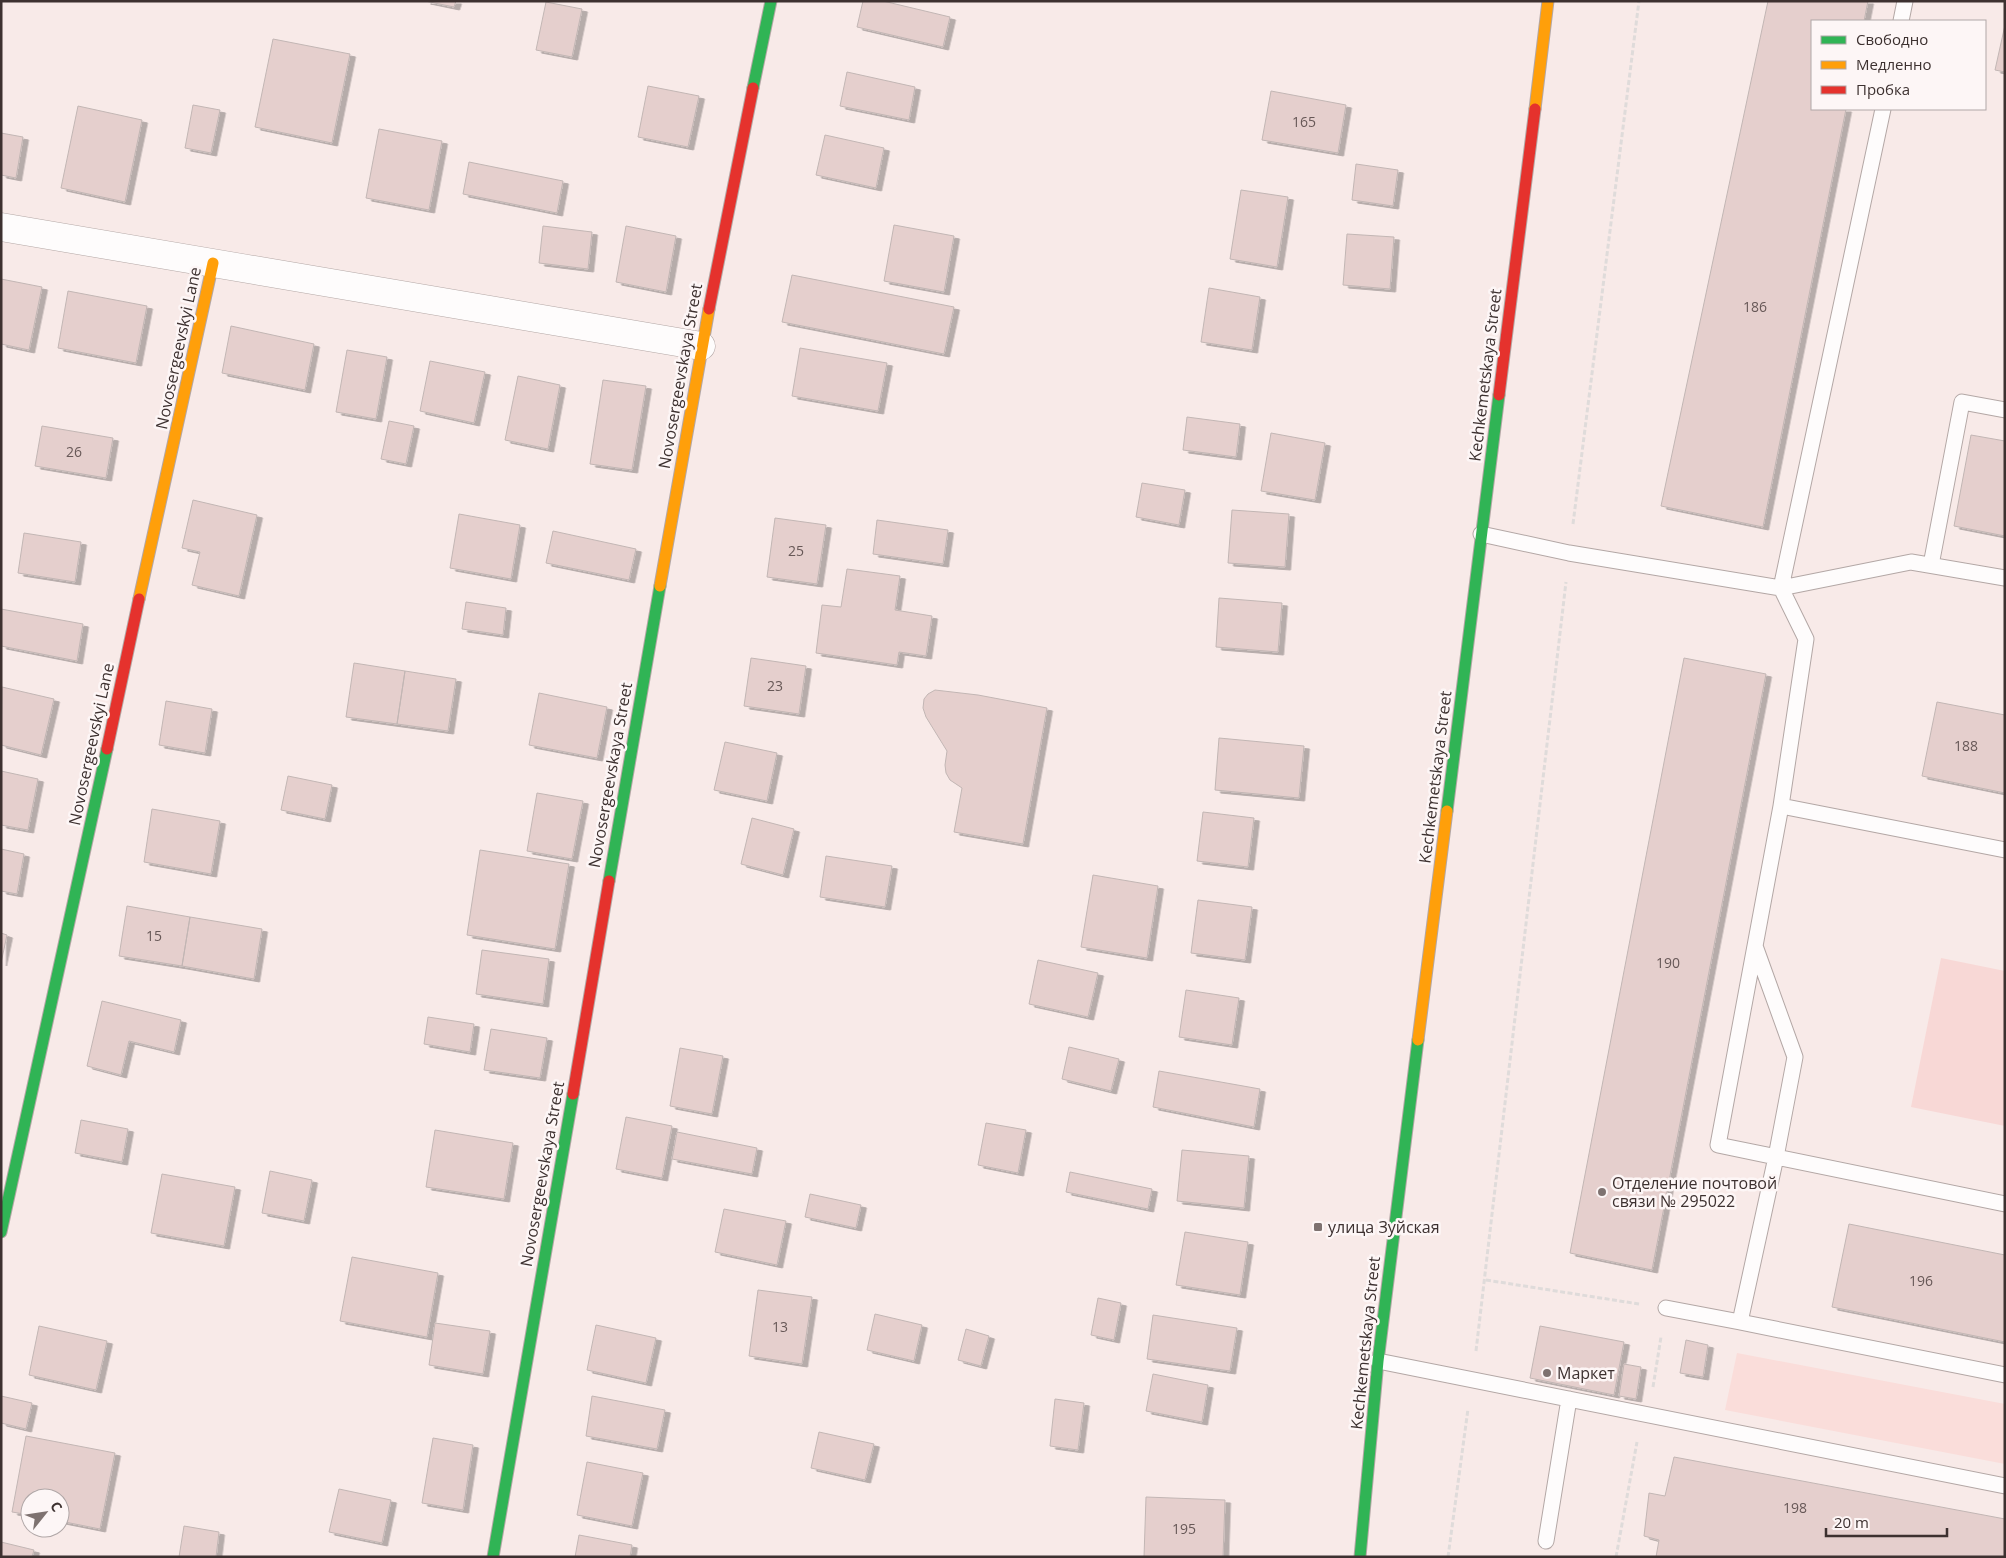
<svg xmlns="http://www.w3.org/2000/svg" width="2006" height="1558" font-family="'Open Sans',sans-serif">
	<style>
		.built { fill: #faddda }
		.green { fill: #f8d8d6 }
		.building { fill: #e5cfcd; stroke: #c2b6b4; filter: url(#shadow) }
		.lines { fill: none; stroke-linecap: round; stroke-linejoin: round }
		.lane-casing { stroke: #b3a7a5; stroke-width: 17 }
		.street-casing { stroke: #b3a7a5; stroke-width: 29 }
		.fast-casing { stroke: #b3a7a5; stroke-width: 13 }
		.slow-casing { stroke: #b3a7a5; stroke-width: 13 }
		.jam-casing { stroke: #b3a7a5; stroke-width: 13 }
		.path { stroke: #dfdbda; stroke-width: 3; stroke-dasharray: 5 2.5; stroke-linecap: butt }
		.lane { stroke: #fefcfc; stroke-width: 15 }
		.street { stroke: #fefcfc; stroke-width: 28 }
		.fast { stroke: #30b455; stroke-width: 11 }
		.slow { stroke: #ff9f0a; stroke-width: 11 }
		.jam { stroke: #e5322d; stroke-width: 11 }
		.poi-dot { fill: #7e7270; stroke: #fdf6f6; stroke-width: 2 }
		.labels { text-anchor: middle; stroke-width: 5; stroke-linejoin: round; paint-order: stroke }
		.number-label { font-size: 14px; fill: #675857 }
		.street-label { font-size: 16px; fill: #3d3130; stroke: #fdf6f6 }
		.poi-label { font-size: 16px; fill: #3d3130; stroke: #fdf6f6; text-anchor: start }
	</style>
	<defs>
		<filter id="shadow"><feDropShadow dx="5.5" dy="3" stdDeviation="0" flood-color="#0004"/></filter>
	</defs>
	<rect width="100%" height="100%" fill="#f8eae8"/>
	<!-- built -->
	<path class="built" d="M1737,1353l268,51v60l-280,-54z"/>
	<!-- green -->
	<path class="green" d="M1941,958l64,13v155l-94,-19z"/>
	<!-- building -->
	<path class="building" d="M425,1h31l-2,6z
		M863,1h20l67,16 -7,30 -86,-20z
		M1768,1h100l-4,20h-52v88h34l-83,418 -102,-21z
		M546,2l36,7 -10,48 -36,-7z
		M2005,25v47l-10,-2z
		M273,39l77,15 -18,89 -77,-16z
		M847,72l68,15 -6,33 -69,-14z
		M648,86l51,10 -11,51 -50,-10z
		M1271,91l75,14 -8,48 -76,-13z
		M193,105l27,5 -9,43 -26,-5z
		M78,106l64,14 -17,82 -64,-14z
		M379,129l63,12 -13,69 -63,-12z
		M1,133l22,4 -7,41 -15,-3z
		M825,135l59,13 -8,40 -60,-13z
		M469,162l94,19 -6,32 -94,-19z
		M1356,164l42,6 -5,36 -41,-6z
		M1241,190l47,7 -11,70 -47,-8z
		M894,225l60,11 -10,56 -60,-11z
		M543,226l49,6 -4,37 -49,-6z
		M626,226l50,10 -10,56 -50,-10z
		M1347,234l47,3 -4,52 -47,-4z
		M792,275l162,32 -10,47 -162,-32z
		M1,279l41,8 -13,63 -28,-6z
		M1209,288l51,9 -8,53 -51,-8z
		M68,291l79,15 -11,57 -78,-15z
		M231,326l83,18 -9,46 -83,-17z
		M800,348l87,15 -9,48 -86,-15z
		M347,350l40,7 -11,62 -40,-7z
		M430,361l55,11 -11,51 -54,-12z
		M518,376l42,9 -12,64 -43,-9z
		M603,380l43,6 -14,84 -42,-6z
		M1187,417l53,7 -4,33 -53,-7z
		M389,421l25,5 -8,38 -25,-5z
		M42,426l71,12 -7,40 -71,-12z
		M1271,433l54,10 -10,57 -54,-9z
		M1971,435l34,6v95l-51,-10z
		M1142,483l43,7 -6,35 -43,-8z
		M193,500l64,15 -18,81 -47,-11 8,-33 -18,-4z
		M1232,510l57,4 -4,53 -57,-4z
		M459,514l61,11 -9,54 -61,-11z
		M775,518l51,7 -9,59 -50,-7z
		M877,520l71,10 -5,34 -70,-10z
		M553,531l83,18 -7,31 -83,-17z
		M24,533l57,9 -6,40 -57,-9z
		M847,569l53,7 -5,34 37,6 -6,40 -27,-4 -2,13 -81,-12 6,-48 19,2z
		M1219,598l63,5 -4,49 -62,-5z
		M466,602l40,6 -3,27 -41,-6z
		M1,609l82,15 -6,37 -76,-15z
		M751,658l55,8 -7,48 -55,-8z
		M1684,658l82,16 -114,596 -82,-17z
		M354,663l51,8 -8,53 -51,-7z
		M405,671l51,8 -8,52 -51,-7z
		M2,687l52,12 -13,56 -40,-10z
		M935,690l43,5 69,13 -24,136 -69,-12 8,-44 -12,-8 -4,-7 -1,-8 2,-14 -21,-34 -3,-9 1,-9 4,-5z
		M539,693l68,14 -10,51 -68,-13z
		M166,701l46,8 -7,44 -46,-8z
		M1937,702l68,13v78l-83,-17z
		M1219,738l85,8 -5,52 -84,-8z
		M725,742l52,11 -10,48 -53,-11z
		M1,771l37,8 -10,51 -27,-5z
		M288,776l44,9 -7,34 -44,-9z
		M537,793l46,8 -11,58 -45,-8z
		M152,809l68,12 -9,53 -67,-12z
		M1203,812l51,6 -6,49 -51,-6z
		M752,818l42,11 -11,46 -42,-11z
		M1,849l23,5 -7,40 -16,-3z
		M480,850l89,14 -14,85 -88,-14z
		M826,856l66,10 -7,41 -65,-10z
		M1093,875l65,11 -11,72 -66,-11z
		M1198,900l54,7 -7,53 -54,-7z
		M127,906l63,11 -8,49 -63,-10z
		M190,917l72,12 -8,50 -72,-13z
		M1,933l6,2 -6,28z
		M482,950l67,9 -6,45 -67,-10z
		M1038,960l60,13 -10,44 -59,-13z
		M1186,990l53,8 -7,47 -53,-8z
		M102,1001l79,19 -7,32 -45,-11 -8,34 -34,-9z
		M428,1017l46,7 -4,28 -46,-8z
		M491,1029l56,9 -7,40 -56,-8z
		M1069,1047l50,12 -8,32 -49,-12z
		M680,1048l43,8 -11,58 -42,-8z
		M1159,1071l101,18 -6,38 -101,-20z
		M626,1117l46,9 -10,52 -46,-9z
		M81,1120l47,9 -6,33 -47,-9z
		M986,1123l40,7 -8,43 -40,-8z
		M435,1130l78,13 -9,56 -78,-12z
		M677,1132l80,16 -5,26 -80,-15z
		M1182,1150l67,6 -5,52 -67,-7z
		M270,1171l42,9 -8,41 -42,-8z
		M1070,1172l82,17 -4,20 -82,-17z
		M162,1174l73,13 -11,59 -73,-13z
		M810,1194l51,11 -5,23 -51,-11z
		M724,1209l62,12 -9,44 -62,-13z
		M1849,1224l156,31v87l-173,-35z
		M1185,1232l63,10 -8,53 -64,-10z
		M352,1257l86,16 -11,64 -87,-16z
		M758,1290l54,7 -10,67 -53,-8z
		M1098,1298l23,5 -7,37 -23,-5z
		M875,1314l47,11 -8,36 -47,-11z
		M1153,1315l84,13 -7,43 -83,-12z
		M435,1323l55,8 -7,43 -54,-9z
		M596,1325l60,13 -10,45 -59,-13z
		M39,1326l68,15 -11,49 -67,-15z
		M1540,1326l84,16 -10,53 -84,-17z
		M966,1329l23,7 -8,30 -23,-6z
		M1686,1340l22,5 -5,32 -23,-4z
		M1624,1364l17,3 -5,32 -17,-3z
		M1153,1374l55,11 -6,37 -56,-11z
		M1,1396l31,7 -6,26 -25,-6z
		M592,1396l73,14 -8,39 -71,-13z
		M1055,1399l29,4 -6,47 -28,-4z
		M819,1432l55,12 -9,36 -54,-12z
		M26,1436l89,17 -15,76 -40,-8v-23h-30v17l-18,-3z
		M433,1438l40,7 -10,65 -41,-7z
		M1674,1457l331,62v38h-349l3,-17 -15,-4 5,-43 16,3z
		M587,1462l56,11 -11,53 -55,-11z
		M339,1489l52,11 -9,43 -53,-11z
		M1146,1497l79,3 -2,57h-79z
		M184,1526l35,6 -3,25h-37z
		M579,1535l53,10 -2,12h-55z
		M1,1542l33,8 -2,7h-31z"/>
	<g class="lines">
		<!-- lane casing -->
		<g class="lane-casing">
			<path id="lane" d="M1901,21l4,-20
				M1883,109l-102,479 130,-26 94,16
				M1481,534l88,19 212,35 25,51 -25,167 -63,339 287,59
				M1931,565l31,-163 43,8
				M1781,806l224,44
				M1755,946l40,111 -19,100 -36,165 265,53
				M1666,1308l74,14
				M1378,1361l627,125
				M1546,1541l23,-142"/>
		</g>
		<!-- street casing -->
		<g class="street-casing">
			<path id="street" d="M1,227l700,119"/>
		</g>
		<!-- fast casing -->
		<g class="fast-casing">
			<path id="fast" d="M753,88l18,-87
				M1447,811l52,-416
				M609,881l51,-295
				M1,1232l106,-483
				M493,1557l80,-463
				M1360,1557l18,-196 40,-321"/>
		</g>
		<!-- slow casing -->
		<g class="slow-casing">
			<path id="slow" d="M1535,109l13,-108
				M660,586l49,-277
				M139,599l74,-336
				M1418,1040l29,-229"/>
		</g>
		<!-- jam casing -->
		<g class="jam-casing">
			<path id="jam" d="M709,309l44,-221
				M1499,395l36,-286
				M107,749l32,-150
				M573,1094l36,-213"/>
		</g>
		<!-- path -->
		<path class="path" d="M1573,524l66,-523
			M1486,1280l153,24
			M1476,1351l90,-769
			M1653,1387l8,-50
			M1448,1557l20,-148
			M1616,1557l21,-115"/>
		<!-- lane -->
		<use href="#lane" class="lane"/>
		<!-- street -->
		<use href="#street" class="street"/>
		<!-- fast -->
		<use href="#fast" class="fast"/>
		<!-- slow -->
		<use href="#slow" class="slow"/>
		<!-- jam -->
		<use href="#jam" class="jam"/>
	</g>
	<!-- markers -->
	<g class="poi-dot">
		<circle cx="1602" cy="1192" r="5"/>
		<rect x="1313" y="1222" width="10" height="10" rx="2.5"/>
		<circle cx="1547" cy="1373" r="5"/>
	</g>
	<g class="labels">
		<!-- number labels -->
		<g class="number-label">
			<text x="1304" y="127">165</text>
			<text x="1755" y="312">186</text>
			<text x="74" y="457">26</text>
			<text x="796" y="556">25</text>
			<text x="775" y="691">23</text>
			<text x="1966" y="751">188</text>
			<text x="154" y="941">15</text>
			<text x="1668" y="968">190</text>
			<text x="1921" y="1286">196</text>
			<text x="780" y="1332">13</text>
			<text x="1795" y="1513">198</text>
			<text x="1184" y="1534">195</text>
		</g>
		<!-- street labels -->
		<g class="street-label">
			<text transform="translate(178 348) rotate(-78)" y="6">Novosergeevskyi Lane</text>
			<text transform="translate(1485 375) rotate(-83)" y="6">Kechkemetskaya Street</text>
			<text transform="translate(680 376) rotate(-80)" y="6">Novosergeevskaya Street</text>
			<text transform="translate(91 744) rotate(-78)" y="6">Novosergeevskyi Lane</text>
			<text transform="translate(610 775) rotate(-80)" y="6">Novosergeevskaya Street</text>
			<text transform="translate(1435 777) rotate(-83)" y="6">Kechkemetskaya Street</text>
			<text transform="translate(542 1174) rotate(-80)" y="6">Novosergeevskaya Street</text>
			<text transform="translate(1365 1343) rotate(-84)" y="6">Kechkemetskaya Street</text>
		</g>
		<!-- poi labels -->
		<g class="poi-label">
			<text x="1612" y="1189">Отделение почтовой<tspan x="1612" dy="18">связи № 295022</tspan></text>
			<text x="1328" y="1233">улица Зуйская</text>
			<text x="1557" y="1379">Маркет</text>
		</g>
	</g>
	<!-- border -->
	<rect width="2006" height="1558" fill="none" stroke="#3d3130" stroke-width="5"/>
	<!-- legend -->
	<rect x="1811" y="20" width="175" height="90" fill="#fdf6f6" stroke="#b0a7a7"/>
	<rect x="1821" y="36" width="25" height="8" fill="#30b455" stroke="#b0a7a7"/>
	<text x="1856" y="45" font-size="15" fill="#3d3130">Свободно</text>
	<rect x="1821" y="61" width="25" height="8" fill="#ff9f0a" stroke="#b0a7a7"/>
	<text x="1856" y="70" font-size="15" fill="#3d3130">Медленно</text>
	<rect x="1821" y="86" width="25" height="8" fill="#e5322d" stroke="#b0a7a7"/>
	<text x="1856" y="95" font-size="15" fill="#3d3130">Пробка</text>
	<!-- north arrow -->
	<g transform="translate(45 1513) rotate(60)"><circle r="24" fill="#fdf6f6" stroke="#b0a7a7"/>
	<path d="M0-4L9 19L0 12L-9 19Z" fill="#7e7270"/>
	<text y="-8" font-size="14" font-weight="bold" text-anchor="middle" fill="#3d3130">С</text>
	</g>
	<!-- scale -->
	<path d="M1826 1528v8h121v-8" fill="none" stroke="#3d3130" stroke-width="2.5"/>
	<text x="1834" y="1528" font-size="15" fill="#3d3130" stroke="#fdf6f6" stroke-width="4" paint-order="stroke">20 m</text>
</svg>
